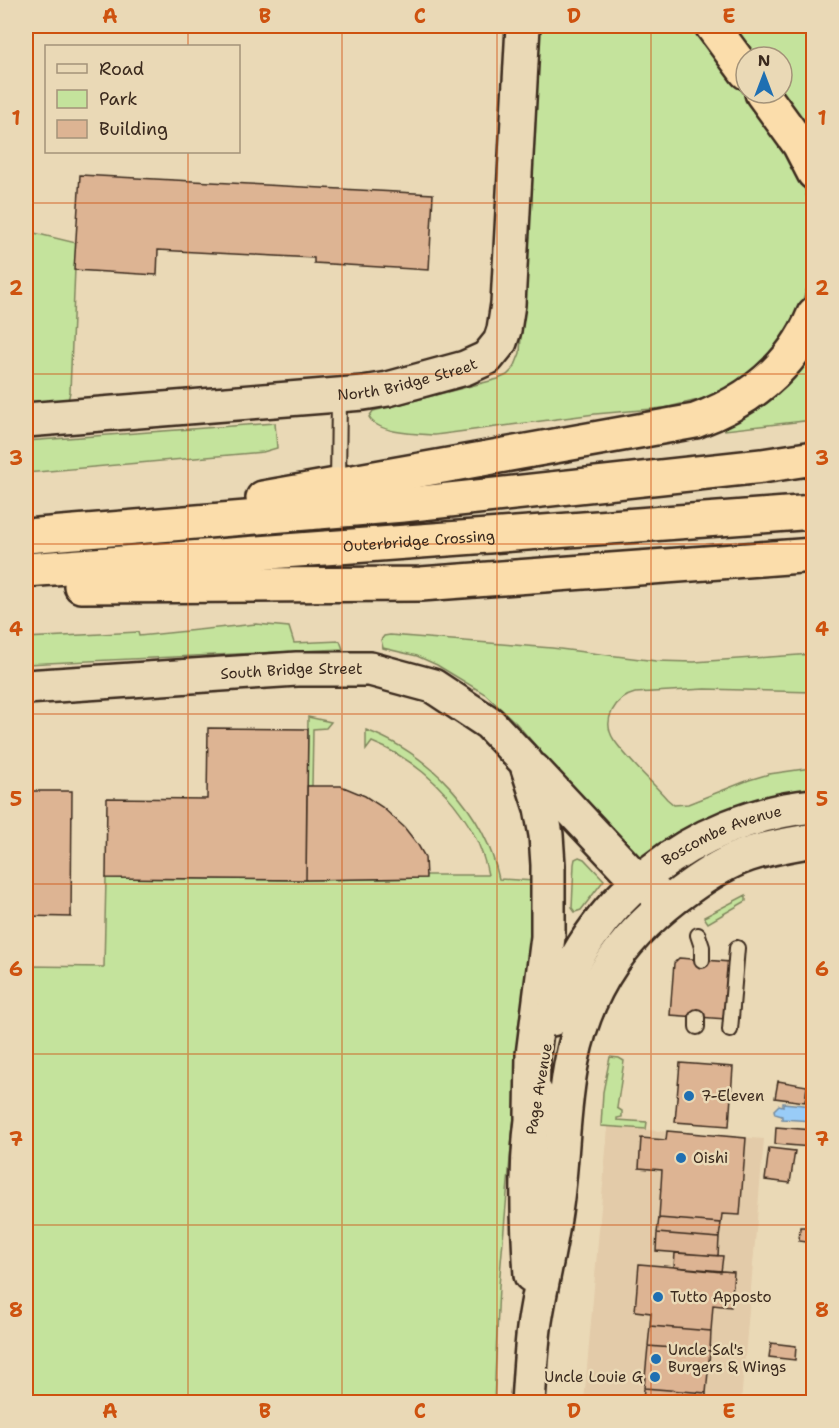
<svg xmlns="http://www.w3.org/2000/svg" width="839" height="1428" font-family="'Shantell Sans',sans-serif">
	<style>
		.built { fill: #e3cba9 }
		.green { fill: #c4e39c; stroke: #80865d; stroke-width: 1.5 }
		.water { fill: #99ccf7; stroke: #738ba0; stroke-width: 1.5 }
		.building { fill: #ddb493; stroke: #3b2a1e; stroke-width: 1.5 }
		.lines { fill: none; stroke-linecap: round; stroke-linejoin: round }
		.lane-casing { stroke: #3b2a1e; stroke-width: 18 }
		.secondary-casing { stroke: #3b2a1e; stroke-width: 38 }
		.highway-casing { stroke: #3b2a1e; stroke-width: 38 }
		.lane { stroke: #ead9b6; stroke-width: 14 }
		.secondary { stroke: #ead9b6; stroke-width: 33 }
		.highway { stroke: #fbddab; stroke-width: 33 }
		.grid { fill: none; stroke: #ce520f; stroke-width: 1.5; stroke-opacity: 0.55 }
		.poi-dot { fill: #1f6fb2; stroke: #ead9b6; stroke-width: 2 }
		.labels { text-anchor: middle; stroke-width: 5; stroke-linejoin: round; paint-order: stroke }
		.street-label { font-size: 15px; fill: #3b2a1e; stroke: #ead9b6 }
		.poi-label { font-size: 15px; fill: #3b2a1e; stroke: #ead9b6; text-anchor: start }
		.neatline { fill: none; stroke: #ce520f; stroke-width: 2 }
		.grid-label { font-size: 20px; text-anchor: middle; font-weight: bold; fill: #ce520f }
	</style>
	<rect width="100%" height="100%" fill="#ead9b6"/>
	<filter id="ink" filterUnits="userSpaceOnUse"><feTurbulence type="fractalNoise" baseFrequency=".0167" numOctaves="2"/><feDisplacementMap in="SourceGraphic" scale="12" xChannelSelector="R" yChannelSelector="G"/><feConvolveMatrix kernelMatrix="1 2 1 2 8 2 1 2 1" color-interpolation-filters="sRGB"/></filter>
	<g filter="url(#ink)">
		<!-- built -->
		<path class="built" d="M608,1127l156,12 -23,263h-157z"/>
		<!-- green -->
		<path class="green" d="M539,26h154l88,118 22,39 9,34 2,36 -2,20 -11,32 -30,50 -42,35 -31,10 -34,8 -69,6 -160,21c-17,-1 -57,-1 -66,-18l4,-6 125,-32 9,-4 7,-7 6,-15z
			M731,26h82v111l-31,-44v-36h-28z
			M26,231l50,12 -6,149 -2,9 -42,11z
			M813,356v64l-88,10v-3c36,-16 64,-40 88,-71z
			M275,423l2,25 -14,4 -237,21v-32z
			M256,624l33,3 5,16 46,-2 3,8 -317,15v-26l112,-6 1,4z
			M390,635l162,13 104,13 38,1 119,-8v38l-108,-3 -70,4c-20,5 -34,27 -21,47 14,20 36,40 53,59l7,6 14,-1 61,-24 20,-6 42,-6 2,-1v22l-42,7 -47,15 -75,44 -9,2 -11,-4 -113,-130 -31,-29 -48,-29 -20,-9 -34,-8 -2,-8 3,-4z
			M308,717l23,5 -5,6 -13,1 -1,57h-5z
			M366,730c64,24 119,82 133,149l36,2 -9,128 -14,127 -13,150 -5,116h-468v-436l78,1 2,-89 200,2 119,-2 1,-3h62c-11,-58 -62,-112 -116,-133l-6,8z
			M579,857l5,2 20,21 -23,30 -6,2 -3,-4 2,-44 1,-5z
			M746,895v6l-38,22 -4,-6z
			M610,1057l9,1 5,3 -7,47 5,3v6l-5,1v2l30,2 -1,7 -45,-3 2,-34z"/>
		<!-- water -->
		<path class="water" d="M783,1103l30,3v15l-31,-2v-3l-7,-2 -1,-4 5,-5 4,1z"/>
		<!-- building -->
		<path class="building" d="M80,175l353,19 -4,76 -115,-7v-5l-156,-8 -1,25 -83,-5z
			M208,728l100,1 -2,151 -200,-2 1,-80 100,1z
			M307,786h34l24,10 17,11 22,20 14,18 7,12 1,21 -120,2z
			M26,791h46l-1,126 -45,-1z
			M679,958l51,4 -4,57 -56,-4 4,-52z
			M680,1063l53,4 -4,59 -54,-4z
			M778,1081l29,5 -2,16 -30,-4z
			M776,1127l37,3 -2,17 -36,-3z
			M667,1131l79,7 -6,77 -18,-1 -1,9 -62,-5 3,-48 -23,-2 2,-30 25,2z
			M769,1148l26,3 -5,32 -25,-3z
			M659,1218l62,5 -2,15 -62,-5z
			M806,1225l8,1v17l-15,-2 1,-14h6z
			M657,1233l62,5 -1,18 -62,-5z
			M675,1253l48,3 -2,16 -47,-5z
			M639,1264l95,8 -3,35 -18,-2 -2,26 -61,-5 1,-13 -16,-2z
			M650,1326l61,5 -1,20 -62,-5z
			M771,1343l25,3 -1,14 -26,-3z
			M648,1346l62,5 -4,42 -62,-5z
			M644,1388l62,5v9h-63z"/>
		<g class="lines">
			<!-- lane casing -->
			<g class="lane-casing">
				<path id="lane" d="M338,484l1,-88
					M698,935l4,12v13
					M697,1027v-10
					M730,1030l7,-82"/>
			</g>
			<!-- secondary casing -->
			<g class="secondary-casing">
				<g id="secondary">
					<path id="s1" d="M26,420l337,-27 25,-4 77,-21 22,-10 13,-16 4,-12 4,-26 15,-278"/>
					<path id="s2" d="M26,687l271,-18h73l63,17 56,37 37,39 15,46 5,27 2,30v72l-15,118 -1,60"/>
					<path d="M534,770l105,112 19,13"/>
					<path id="s3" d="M552,1019c31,-118 143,-202 262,-213"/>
					<path d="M531,1275c-4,-61 -6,-122 5,-182"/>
					<path d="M528,1402c2,-26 3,-54 7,-81 6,-39 16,-77 21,-116 7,-48 6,-97 16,-145 15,-75 54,-128 116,-172 18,-13 38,-26 59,-33 22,-8 44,-11 67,-15"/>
				</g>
			</g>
			<!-- highway casing -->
			<g class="highway-casing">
				<g id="highway">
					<path d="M712,26l34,46"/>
					<path d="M762,93l37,51 15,29"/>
					<path d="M263,498l432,-77c53,-19 97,-53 119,-107"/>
					<path d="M26,536l377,-31 359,-39 52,-8"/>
					<path id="s4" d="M26,570l788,-58"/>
					<path d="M81,586l340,-2 393,-29"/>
				</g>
			</g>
			<!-- lane -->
			<use href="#lane" class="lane"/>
			<!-- secondary -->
			<use href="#secondary" class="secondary"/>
			<!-- highway -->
			<use href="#highway" class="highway"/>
		</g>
	</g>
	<!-- grid -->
	<path class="grid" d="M188,26v20M342,26v1376M497,26v1376M651,26v1376M188,152v1250M26,203h788M26,374h788M26,544h788M26,714h788M26,884h788M26,1054h788M26,1225h788"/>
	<!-- markers -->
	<g class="poi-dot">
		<circle cx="689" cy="1096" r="6"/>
		<circle cx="681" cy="1158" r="6"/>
		<circle cx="658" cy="1297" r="6"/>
		<circle cx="656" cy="1359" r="6"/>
		<circle cx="655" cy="1377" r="6"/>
	</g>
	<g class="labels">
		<!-- street labels -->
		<g class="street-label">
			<text dy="5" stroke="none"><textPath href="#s1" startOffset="384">North Bridge Street</textPath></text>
			<text dy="5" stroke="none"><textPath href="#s4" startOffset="394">Outerbridge Crossing</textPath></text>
			<text dy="5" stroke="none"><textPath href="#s2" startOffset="266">South Bridge Street</textPath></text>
			<text dy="5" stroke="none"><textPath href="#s3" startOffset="261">Boscombe Avenue</textPath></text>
			<text transform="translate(539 1089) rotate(-80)" y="5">Page Avenue</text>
		</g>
		<!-- poi labels -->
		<g class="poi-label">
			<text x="701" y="1101">7-Eleven</text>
			<text x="693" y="1163">Oishi</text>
			<text x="670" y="1302">Tutto Apposto</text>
			<text x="668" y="1355">Uncle Sal's<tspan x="668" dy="17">Burgers &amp; Wings</tspan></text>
			<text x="643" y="1382" text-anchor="end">Uncle Louie G</text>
		</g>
	</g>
	<!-- margin -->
	<rect width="839" height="1428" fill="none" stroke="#ead9b6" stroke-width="66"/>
	<!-- legend -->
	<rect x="45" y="45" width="195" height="108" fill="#ead9b6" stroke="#a49379" stroke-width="1.5"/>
	<rect x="57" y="64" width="30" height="9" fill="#ead9b6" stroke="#a49379" stroke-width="1.5"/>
	<text x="99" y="75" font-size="18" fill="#3b2a1e">Road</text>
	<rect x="57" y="90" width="30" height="18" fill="#c4e39c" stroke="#a49379" stroke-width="1.5"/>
	<text x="99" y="105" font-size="18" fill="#3b2a1e">Park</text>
	<rect x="57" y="120" width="30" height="18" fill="#ddb493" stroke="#a49379" stroke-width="1.5"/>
	<text x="99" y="135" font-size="18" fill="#3b2a1e">Building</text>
	<!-- north arrow -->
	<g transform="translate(764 75)"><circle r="28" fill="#ead9b6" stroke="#a49379" stroke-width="1.5"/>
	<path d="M0-4.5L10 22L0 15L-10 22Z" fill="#1f6fb2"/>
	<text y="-9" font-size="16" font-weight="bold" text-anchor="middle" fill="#3b2a1e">N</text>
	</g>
	<rect x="33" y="33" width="773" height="1362" class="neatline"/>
	<g class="grid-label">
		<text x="110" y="23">A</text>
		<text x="265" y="23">B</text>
		<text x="420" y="23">C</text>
		<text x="574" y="23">D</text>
		<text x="729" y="23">E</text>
		<text x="16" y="125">1</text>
		<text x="822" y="125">1</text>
		<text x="16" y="295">2</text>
		<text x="822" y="295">2</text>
		<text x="16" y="465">3</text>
		<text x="822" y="465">3</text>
		<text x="16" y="636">4</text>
		<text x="822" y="636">4</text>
		<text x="16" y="806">5</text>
		<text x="822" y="806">5</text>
		<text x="16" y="976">6</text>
		<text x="822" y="976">6</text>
		<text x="16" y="1146">7</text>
		<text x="822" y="1146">7</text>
		<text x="16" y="1317">8</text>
		<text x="822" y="1317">8</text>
		<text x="110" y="1418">A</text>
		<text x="265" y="1418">B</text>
		<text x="420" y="1418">C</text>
		<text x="574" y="1418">D</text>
		<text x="729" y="1418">E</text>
	</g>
</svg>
